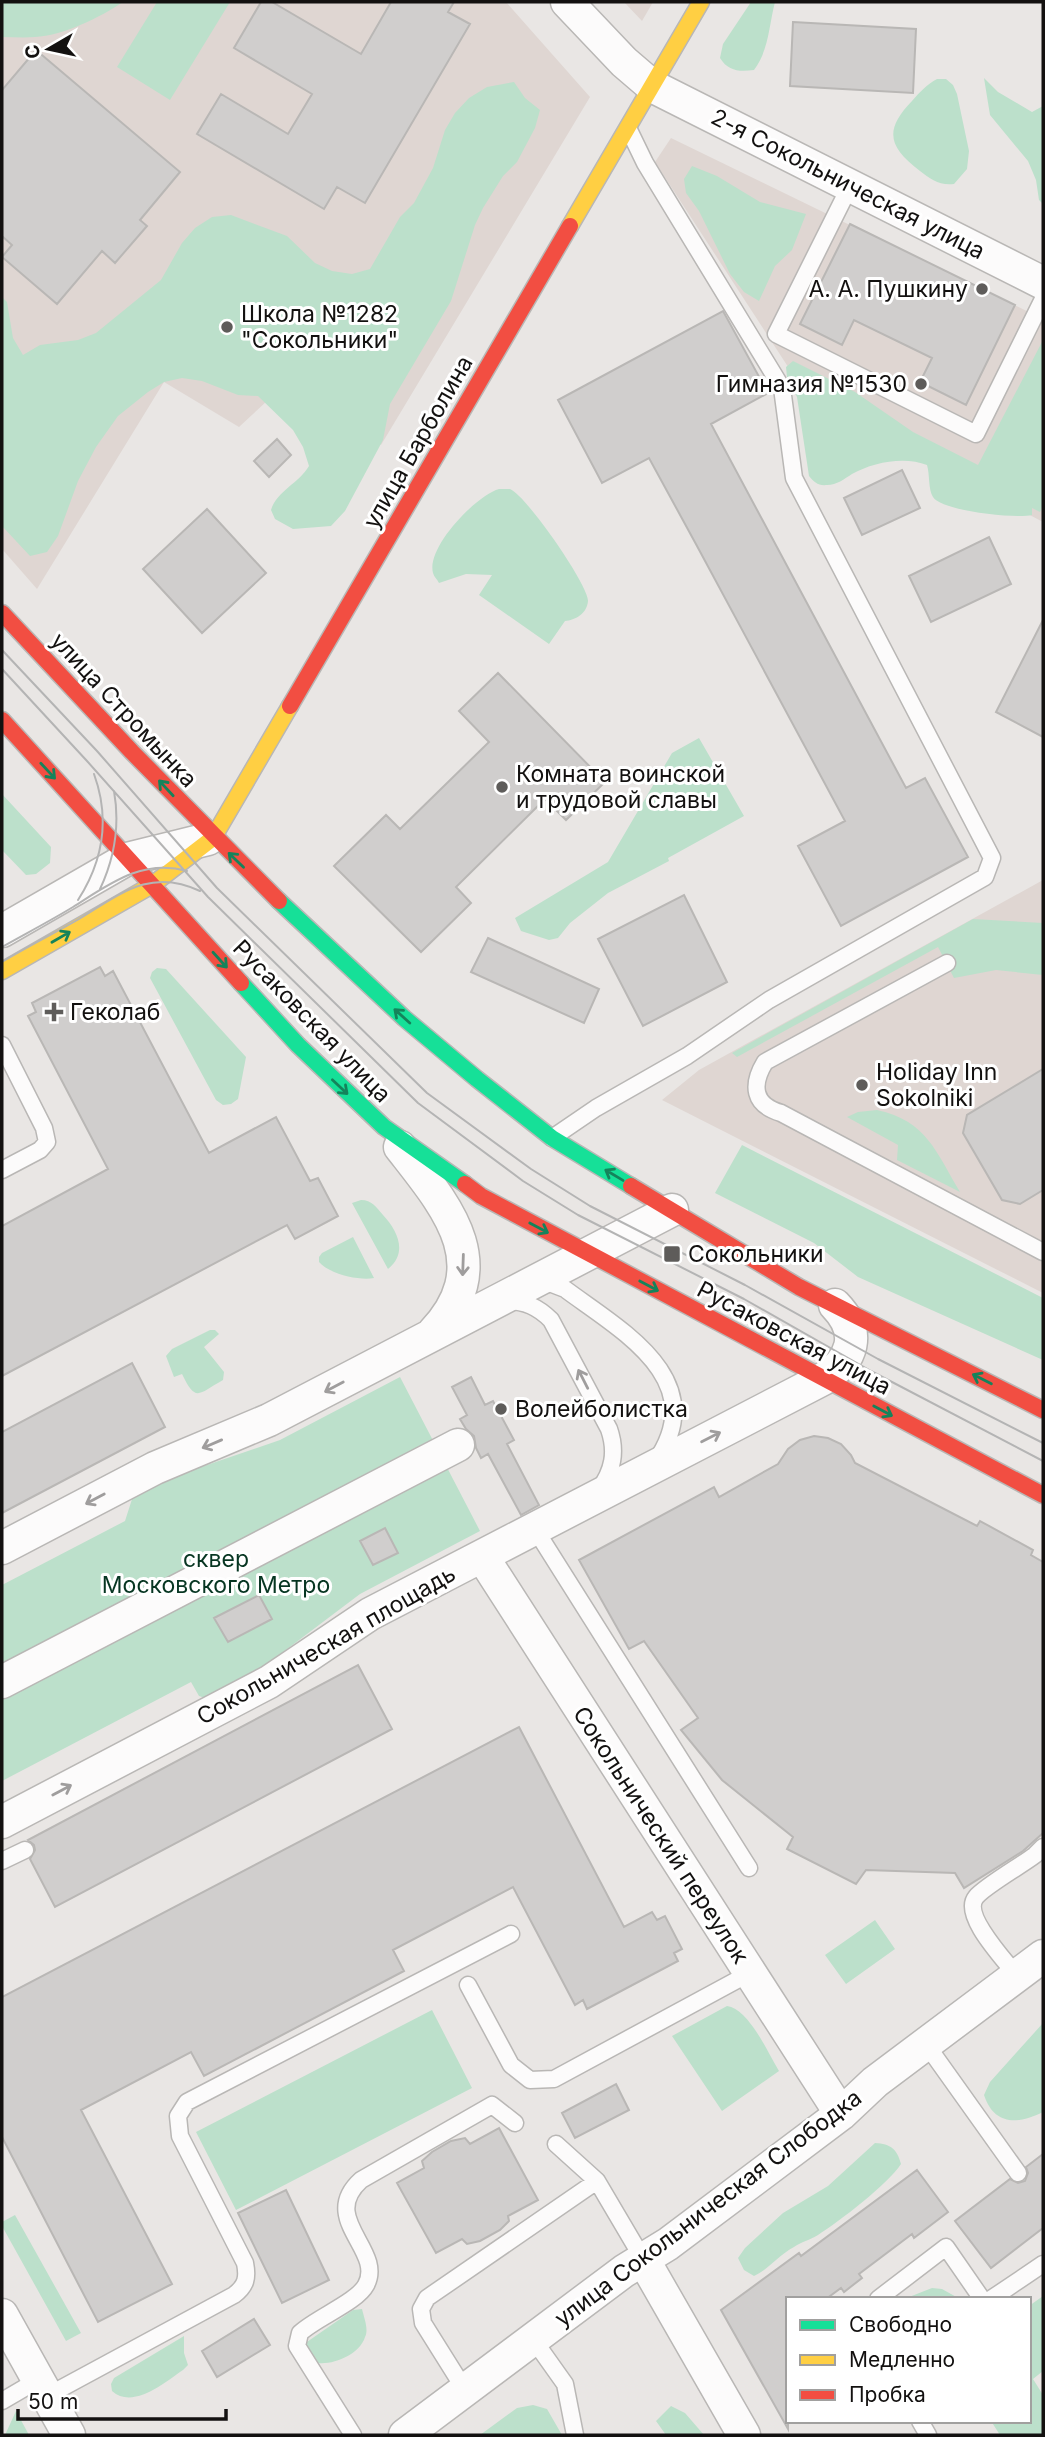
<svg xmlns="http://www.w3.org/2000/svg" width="1045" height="2437" font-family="Inter,sans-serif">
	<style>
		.built { fill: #dfd6d2 }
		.green { fill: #bce0cb }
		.building { fill: #d0cecd; stroke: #b9b7b5; stroke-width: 2 }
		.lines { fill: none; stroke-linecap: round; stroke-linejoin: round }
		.lane-casing { stroke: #b9b7b5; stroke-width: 19 }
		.street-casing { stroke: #b9b7b5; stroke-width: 35 }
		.fast-casing { stroke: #b9b7b5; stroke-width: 19 }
		.slow-casing { stroke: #b9b7b5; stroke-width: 19 }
		.jam-casing { stroke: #b9b7b5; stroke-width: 19 }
		.lane { stroke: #fcfbfb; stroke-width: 16 }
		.street { stroke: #fcfbfb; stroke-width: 32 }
		.fast { stroke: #16e098; stroke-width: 16 }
		.slow { stroke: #ffcf43; stroke-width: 16 }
		.jam { stroke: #f24e42; stroke-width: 16 }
		.tram { stroke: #b4b4b4; stroke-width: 2 }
		.oneway { stroke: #15835b }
		.oneway2 { stroke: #9f9d9d }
		.poi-dot { fill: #5e5c5a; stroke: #fff; stroke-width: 2.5 }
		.labels { text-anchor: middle; stroke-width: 6; stroke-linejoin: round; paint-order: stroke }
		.street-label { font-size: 23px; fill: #131110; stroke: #fff }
		.poi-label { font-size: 23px; fill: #131110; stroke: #fff; text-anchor: start }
		.park-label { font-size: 23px; fill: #073622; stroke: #fff }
	</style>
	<rect width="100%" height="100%" fill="#e9e6e4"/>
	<!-- built -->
	<path class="built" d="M2,2h504l84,95 -209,348 -101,-56 -41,38 -75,-45 -127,207 -35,-40z
		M624,2h29l-11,19z
		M671,138l372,181v203l-138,-73 -50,21 -200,-308z
		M1043,880v413l-381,-193 37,-30z"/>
	<!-- green -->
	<path class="green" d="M2,2h121c-22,15 -61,34 -88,35 -11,1 -22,0 -33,0z
		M157,2h73l-60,98 -53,-33z
		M751,2h24c-6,23 -6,48 -21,68 -15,2 -26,1 -34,-12l3,-14z
		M984,78l14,14 34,20 11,-6v98l-4,-4 -3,-20 -8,-19 -38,-46z
		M937,79h9l7,6 4,9 12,57 -2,18 -13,15c-14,2 -24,-5 -34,-13 -32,-24 -36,-41 -8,-70 8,-9 14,-16 25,-22z
		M514,82l11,16 15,12 -5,18 -18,34 -14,14 -20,32 -8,17 -24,76 -61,103 -7,36 -38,71 -14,15 -38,3 -18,-10 -4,-9c6,-19 28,-27 38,-44l-6,-19 -10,-17 -35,-34 -20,-1 -36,-14 -20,-3 -18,4 -16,10 -30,24 -22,31 -18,34 -20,55 -11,16 -17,4 -28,-30v-229l5,5 6,36 10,17 17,-10 38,-5 18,-7 65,-53 21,-37 13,-15 17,-11 19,-2 56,21 28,27 17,8 20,3 18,-5 30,-52 14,-14 19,-35 12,-38 10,-17 14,-15 18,-11z
		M692,166l25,10 43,26 46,12 -14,36 -17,16 -16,35 -15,-9 -14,-18 -31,-63 -13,-18 -2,-14z
		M1043,340v165l-3,7 -8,-4v7c-16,4 -91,-4 -99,-18 -5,-8 -3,-22 -6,-32 -22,-9 -54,-3 -75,9 -8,5 -15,11 -25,11 -9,1 -13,-3 -18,-9l-12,-79 -10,-20 -1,-10 7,-6 62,31 58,40 65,33z
		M499,489c2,0 10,0 11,0 16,6 79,97 78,112 -1,13 -13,19 -23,20l-16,23 -70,-49 13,-20 -26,-1 -27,9c-2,-4 -5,-6 -6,-10 -7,-26 44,-78 66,-84z
		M699,738l45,78 -76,42 1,3 -61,32 -38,30 -12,15 -9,2 -28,-9 -6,-13 93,-56 64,-109z
		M2,794l49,53 -1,16 -14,11 -10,1 -24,-25z
		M973,919l70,4v52l-47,-5 -42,8 -16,-31 -201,110 -5,-4z
		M157,968l9,1 80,88 -8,42 -7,5 -8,1 -7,-5 -66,-122 2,-6z
		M877,1110c50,11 59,42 83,82l-63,-32 1,-15 -51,-28 11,-5z
		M742,1145l301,153v62l-185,-83 -44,-34 -99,-50z
		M361,1200c11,0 15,7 22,15 15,16 25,38 5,54l-36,-66z
		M353,1237l21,41c-14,3 -45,-4 -55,-16v-5l3,-4z
		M210,1330h5l4,4 -15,13 20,25 -1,8c-25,14 -27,23 -41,-6l-8,3 -8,-21 6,-7z
		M400,1377l80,154 -120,63 -98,74 -57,30 -6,-2 -8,-14 -189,99v-196l123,-64 8,-25 30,-16 117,-40z
		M875,1920l20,29 -49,35 -21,-29z
		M727,2006c22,3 41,47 52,65l-57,40 -50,-75z
		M432,2010l40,78 -236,122 -40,-78z
		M1043,2023v89c-26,13 -49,13 -59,-17l6,-13z
		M875,2143c16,1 22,6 26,21 -13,20 -61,57 -83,71 -8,5 -17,7 -24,12 -15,8 -25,22 -40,29l-10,-6 -6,-12 7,-10 38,-35 45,-27z
		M15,2215l66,118 -15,8 -64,-115v-4z
		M932,2288l10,1 18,10h-56z
		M1043,2296v75l-10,8 10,16v40h-43l-9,-14h38v-115z
		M362,2309c2,9 7,20 3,28 -5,17 -31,28 -47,26l-14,-19 49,-34z
		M184,2336v17l4,12 -5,5c-18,12 -50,40 -71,21l-1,-7 3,-6z
		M533,2405l14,4 15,26h-82l37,-27z
		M671,2406l14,7 19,22h-38l-10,-14z
		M16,2411l13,24h-24z"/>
	<!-- building -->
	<path class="building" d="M261,2h11l89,52 30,-52h63l-6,10 22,12 -105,179 -28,-16 -13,22 -127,-75 24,-40 67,40 24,-40 -78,-46z
		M793,22l123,7 -3,64 -123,-7z
		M36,50l144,122 -40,48 7,6 -32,37 -13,-12 -45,53 -55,-47 10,-12 -10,-9v-146z
		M850,224l165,81 -49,100 -46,-23 12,-24 -78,-38 -12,25 -42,-21z
		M723,311l45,82 -57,31 195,364 19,-10 43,79 -127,69 -43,-80 47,-25 -148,-275 -48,-88 -47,25 -44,-83z
		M277,439l14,16 -22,22 -15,-16z
		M902,470l18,38 -58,27 -18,-37z
		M207,509l59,64 -64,60 -59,-64z
		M989,537l22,47 -80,38 -22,-46z
		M1043,620v117l-47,-25z
		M498,673l107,109 -39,38 -21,-21 -89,88 15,16 -50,49 -87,-86 52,-51 14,14 89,-87 -30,-31z
		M684,895l43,87 -84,44 -45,-87z
		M488,938l111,51 -15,34 -113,-51z
		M100,967l5,9 8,-5 96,182 67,-36 34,64 8,-3 20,38 -43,23 -8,-14 -285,151v-150l106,-57 -80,-153 8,-4 -4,-9z
		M1043,1069v121l-23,14 -18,-4 -39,-67 4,-18z
		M132,1363l33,64 -163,86v-81z
		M471,1377l14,28 8,-4 21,39 -7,4 32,61 -18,10 -33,-61 -7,4 -5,-10 -2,-12 -8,-7 -6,-10 7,-4 -15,-28z
		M814,1436l14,2 13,6 10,11 4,8 122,63 3,-5 53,29 -2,5 12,7v271l-20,18 -59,37 -9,-15 -89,-3 -10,14 -69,-35 6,-12 -71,-57 -41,-50 17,-12 -54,-77 -15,8 -50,-89 135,-73 5,10 59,-33 10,-15 12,-9z
		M385,1528l13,25 -25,12 -13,-24z
		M259,1595l13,24 -44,23 -14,-24z
		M358,1665l34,64 -337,178 -25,-48 5,-9 -1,-5 -6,-5z
		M519,1727l105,200 28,-15 5,8 8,-4 17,33 -8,4 4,8 -91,48 -4,-9 -8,5 -62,-118 -120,63 11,21 -200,105 -13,-24 -110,58 91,174 -74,38 -96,-185v-140z
		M616,2084l13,26 -54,28 -13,-25z
		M499,2128l39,72 -30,16 1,5 -9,9 -20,11 -13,3 -5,-5 -26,14 -39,-70 27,-15 -2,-7 10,-9 19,-11 14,-3 5,6z
		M1043,2154v74l-52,40 -36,-47 55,-42 8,4 7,-2 3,-8 -2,-6z
		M917,2170l31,42 -34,26 -2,-4 -53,40 3,4 -18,14 -3,-4 -15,11h-38v130l-67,-119 78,-57 2,3z
		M286,2190l43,90 -47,23 -44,-90z
		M254,2319l16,26 -53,32 -15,-26z"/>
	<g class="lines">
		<!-- lane casing -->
		<g class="lane-casing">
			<path id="lane" d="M850,186l-74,148 200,100 67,-135
				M947,963l-182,99c-14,23 -12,43 16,51l262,139
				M2,1045l42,83 3,14 -7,8 -38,20
				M552,1138l44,-30 91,-52 82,-56 216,-123 7,-19 -198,-380 -12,-90 -137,-225 -16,-33
				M538,1283l14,1 13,5c55,41 147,90 91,172
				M506,1301c19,0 32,6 45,19l58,109c8,23 4,42 -10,61
				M535,1529l214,339
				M2,1861l23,-11
				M1017,1976c-12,-16 -56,-61 -41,-79 9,-11 46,-32 59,-42l8,-8
				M468,1985l43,80 19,15 24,-1 196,-106
				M926,2044l92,129
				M597,2181l46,78
				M878,2299l68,-52 36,52
				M991,2299l52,-35
				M533,2339l32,45 10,51
				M465,2390l-42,-67 -2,-14 6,-11 170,-117 -41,-37
				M47,2396l187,-101c12,-9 14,-17 11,-32l-65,-127 -2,-20 9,-14 324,-168
				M2,2401l36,-21
				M920,2421l8,14
				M353,2435l-56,-89 3,-13c16,-15 57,-31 66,-48 19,-35 -48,-66 -5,-105l131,-75 23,18"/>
		</g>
		<!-- street casing -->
		<g class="street-casing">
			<path id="street" d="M567,2l57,60 28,24 391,197
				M2,931l125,-72 81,-20
				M400,1147c46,59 98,117 33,186
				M2,1548l153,-80 114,-48 403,-210
				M482,1556l359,558
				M2,1682l456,-237
				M2,1822l267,-140 101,-68 453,-235c30,-19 39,-46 12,-74
				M643,2259l101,176
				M2,2315l67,120
				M405,2435l219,-164 44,-27 173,-130 34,-32 168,-126"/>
		</g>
		<!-- fast casing -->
		<g class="fast-casing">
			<path id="fast" d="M279,901l125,117 73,61 75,59 79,48
				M241,983l57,62 86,82 81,57"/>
		</g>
		<!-- slow casing -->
		<g class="slow-casing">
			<path id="slow" d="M570,226l131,-224
				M2,971l150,-86 61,-47 77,-132"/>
		</g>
		<!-- jam casing -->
		<g class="jam-casing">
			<path id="jam" d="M2,613l130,139 147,149
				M290,706l280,-480
				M2,720l239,263
				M465,1184l16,12 562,299
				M631,1186l168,101 244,123"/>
		</g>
		<!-- lane -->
		<use href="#lane" class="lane"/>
		<!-- street -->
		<use href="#street" class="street"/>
		<!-- fast -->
		<use href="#fast" class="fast"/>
		<!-- slow -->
		<use href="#slow" class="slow"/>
		<!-- jam -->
		<use href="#jam" class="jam"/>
		<!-- tram -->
		<path class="tram" d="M2,650l95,101 120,137 210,205 104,76 59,37 155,79 133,74 165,84
			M2,669l85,92 121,136 210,206 105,78 55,34 166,84 127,72 172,90
			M100,889c15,-32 20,-64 14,-98
			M78,900c25,-39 32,-82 16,-126
			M2,947c23,-13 48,-26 71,-40 35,-22 69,-49 114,-36
			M2,962c25,-15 51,-28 77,-43 40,-24 71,-52 121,-28"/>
	</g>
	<!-- one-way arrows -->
	<defs><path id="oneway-shaft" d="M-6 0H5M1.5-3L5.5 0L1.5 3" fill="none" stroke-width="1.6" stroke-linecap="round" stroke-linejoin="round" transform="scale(1.75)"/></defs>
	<g class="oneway">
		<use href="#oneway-shaft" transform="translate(48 771) rotate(47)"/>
		<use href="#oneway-shaft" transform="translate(166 788) rotate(-133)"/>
		<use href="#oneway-shaft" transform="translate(236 860) rotate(-136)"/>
		<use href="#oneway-shaft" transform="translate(61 937) rotate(-30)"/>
		<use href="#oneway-shaft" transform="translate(220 960) rotate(48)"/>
		<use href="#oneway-shaft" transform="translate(402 1016) rotate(-138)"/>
		<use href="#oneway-shaft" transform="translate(340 1087) rotate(43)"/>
		<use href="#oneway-shaft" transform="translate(614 1175) rotate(-149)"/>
		<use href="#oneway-shaft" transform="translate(539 1228) rotate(28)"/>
		<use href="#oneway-shaft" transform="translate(649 1286) rotate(28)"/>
		<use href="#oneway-shaft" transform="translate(982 1379) rotate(-153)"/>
		<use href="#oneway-shaft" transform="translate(883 1411) rotate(28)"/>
	</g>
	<g class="oneway2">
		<use href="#oneway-shaft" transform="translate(463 1265) rotate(92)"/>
		<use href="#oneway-shaft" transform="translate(583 1379) rotate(-117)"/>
		<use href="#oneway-shaft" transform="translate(334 1387) rotate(152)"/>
		<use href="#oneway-shaft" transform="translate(711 1437) rotate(-27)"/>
		<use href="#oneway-shaft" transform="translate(212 1444) rotate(157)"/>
		<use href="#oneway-shaft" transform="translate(95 1499) rotate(152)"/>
		<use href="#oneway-shaft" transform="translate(62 1790) rotate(-28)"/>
	</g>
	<!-- markers -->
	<g class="poi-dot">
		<circle cx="982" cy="289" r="7"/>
		<circle cx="227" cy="327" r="7"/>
		<circle cx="921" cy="384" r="7"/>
		<circle cx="502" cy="787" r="7"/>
		<path d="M50.5 1001.5h7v7h7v7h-7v7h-7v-7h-7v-7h7z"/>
		<circle cx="862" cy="1085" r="7"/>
		<rect x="663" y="1245" width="18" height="18" rx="3.5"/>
		<circle cx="501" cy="1409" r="7"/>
	</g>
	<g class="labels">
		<!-- street labels -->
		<g class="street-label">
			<text transform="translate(848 184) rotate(27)" y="8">2-я Сокольническая улица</text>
			<text transform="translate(418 442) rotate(-60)" y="8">улица Барболина</text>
			<text transform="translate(124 710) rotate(47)" y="8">улица Стромынка</text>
			<text transform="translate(312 1021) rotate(46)" y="8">Русаковская улица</text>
			<text transform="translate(794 1338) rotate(28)" y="8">Русаковская улица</text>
			<text transform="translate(326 1645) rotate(-30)" y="8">Сокольническая площадь</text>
			<text transform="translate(661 1835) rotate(57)" y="8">Сокольнический переулок</text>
			<text transform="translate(708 2208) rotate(-37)" y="8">улица Сокольническая Слободка</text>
		</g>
		<!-- poi labels -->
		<g class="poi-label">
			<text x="968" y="297" text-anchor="end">А. А. Пушкину</text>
			<text x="241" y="322">Школа №1282<tspan x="241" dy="26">"Сокольники"</tspan></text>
			<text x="907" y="392" text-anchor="end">Гимназия №1530</text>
			<text x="516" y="782">Комната воинской<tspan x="516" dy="26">и трудовой славы</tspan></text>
			<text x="70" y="1020">Геколаб</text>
			<text x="876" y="1080">Holiday Inn<tspan x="876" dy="26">Sokolniki</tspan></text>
			<text x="688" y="1262">Сокольники</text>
			<text x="515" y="1417">Волейболистка</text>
		</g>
		<!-- park labels -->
		<g class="park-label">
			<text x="216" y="1567">сквер<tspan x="216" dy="26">Московского Метро</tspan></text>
		</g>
	</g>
	<!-- border -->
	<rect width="1045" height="2437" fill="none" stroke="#131110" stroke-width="7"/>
	<!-- legend -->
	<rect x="786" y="2297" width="245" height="126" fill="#ffffff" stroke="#a1a09f" stroke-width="2"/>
	<rect x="800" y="2320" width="35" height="10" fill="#16e098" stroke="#a1a09f" stroke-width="2"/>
	<text x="849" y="2332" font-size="21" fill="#131110">Свободно</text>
	<rect x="800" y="2355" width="35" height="10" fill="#ffcf43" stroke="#a1a09f" stroke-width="2"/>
	<text x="849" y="2367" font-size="21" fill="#131110">Медленно</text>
	<rect x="800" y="2390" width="35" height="10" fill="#f24e42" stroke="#a1a09f" stroke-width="2"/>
	<text x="849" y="2402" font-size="21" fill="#131110">Пробка</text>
	<!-- north arrow -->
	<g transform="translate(49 49) rotate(261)" stroke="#ffffff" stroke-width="5" paint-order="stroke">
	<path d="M0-5L12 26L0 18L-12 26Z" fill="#131110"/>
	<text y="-10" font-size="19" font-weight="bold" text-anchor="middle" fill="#131110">С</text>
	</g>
	<!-- scale -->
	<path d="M18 2409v10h208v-10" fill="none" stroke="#131110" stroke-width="3.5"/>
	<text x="28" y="2409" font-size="21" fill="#131110" stroke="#ffffff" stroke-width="5" paint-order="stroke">50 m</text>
</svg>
